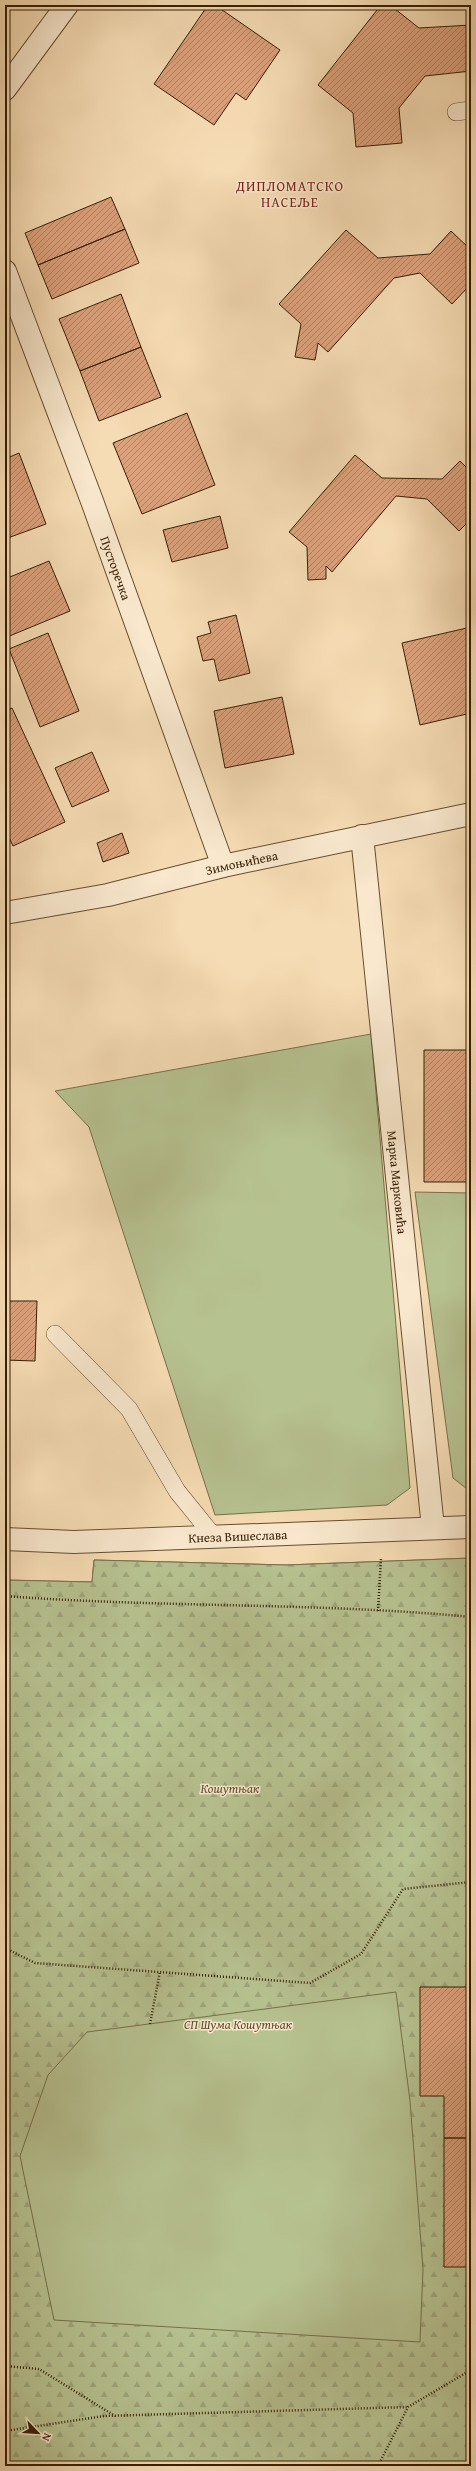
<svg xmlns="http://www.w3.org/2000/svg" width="476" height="2471" font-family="'Gentium Book Plus',serif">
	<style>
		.green { fill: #b7c291; stroke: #76704a }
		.forest { fill: url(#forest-firs); stroke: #76704a; fill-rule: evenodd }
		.building { fill: url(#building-hatch); stroke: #361e03 }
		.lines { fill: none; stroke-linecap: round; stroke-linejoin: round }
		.service-casing { stroke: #664e2f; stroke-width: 18 }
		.minor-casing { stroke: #664e2f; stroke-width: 24 }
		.tertiary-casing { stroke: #664e2f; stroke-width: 24 }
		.path { stroke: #361e03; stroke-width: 2.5; stroke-dasharray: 1 2; stroke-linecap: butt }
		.service { stroke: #f9e8ce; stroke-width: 17 }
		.minor { stroke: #f9e8ce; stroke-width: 22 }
		.tertiary { stroke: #f9e8ce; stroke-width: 22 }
		.labels { text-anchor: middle; stroke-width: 3; stroke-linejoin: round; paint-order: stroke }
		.street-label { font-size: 13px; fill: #361e03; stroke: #f9e8ce }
		.park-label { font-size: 13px; font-style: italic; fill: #5d4f2e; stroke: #f9e8ce }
		.neighbourhood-label { font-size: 14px; letter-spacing: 1px; fill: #7a1f14; stroke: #f9e8ce }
	</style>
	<defs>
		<pattern id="forest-firs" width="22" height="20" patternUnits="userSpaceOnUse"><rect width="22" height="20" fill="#b7c291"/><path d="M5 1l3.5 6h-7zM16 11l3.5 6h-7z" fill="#9ea67b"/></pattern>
		<pattern id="building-hatch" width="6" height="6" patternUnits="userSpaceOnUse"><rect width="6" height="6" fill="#dca27e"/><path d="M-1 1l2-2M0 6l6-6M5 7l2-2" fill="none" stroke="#b38365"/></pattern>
	</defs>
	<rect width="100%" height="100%" fill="#f6dcb4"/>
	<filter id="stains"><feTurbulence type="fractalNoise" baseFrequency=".005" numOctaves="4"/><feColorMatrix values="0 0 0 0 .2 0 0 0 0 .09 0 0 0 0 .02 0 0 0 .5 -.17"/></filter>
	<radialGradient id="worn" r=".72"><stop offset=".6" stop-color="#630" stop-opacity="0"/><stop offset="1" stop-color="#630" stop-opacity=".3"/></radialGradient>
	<!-- green -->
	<path class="green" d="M371,1034l39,454 -23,17 -172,10 -126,-388 -34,-36z
		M415,1192l56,1v299l-18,-14z
		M471,1558v908h-466v-886l87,2 2,-22 192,5z"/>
	<!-- forest -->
	<path class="forest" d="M471,1558v908h-466v-886l87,2 2,-22 192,5zM396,1992l14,109 13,168 -3,73 -366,-22 -34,-164 28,-81 39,-43z"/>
	<!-- building -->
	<path class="building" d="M208,5h7l65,45 -34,50 -10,-7 -22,32 -60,-41z
		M381,5h9l29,23 52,-3v46l-46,5 -26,32 3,35 -46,4 -3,-34 -35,-28z
		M111,197l14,32 -87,36 -13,-32z
		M125,229l14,34 -87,36 -14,-34z
		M346,230l32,28 52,-4 21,-23 20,19v34l-19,20 -32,-31 -26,5 -66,74 -10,-9 -3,17 -20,-3 6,-33 -22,-20z
		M121,294l20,53 -61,24 -21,-52z
		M141,347l20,50 -62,24 -19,-50z
		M187,413l28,72 -73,29 -29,-71z
		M19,453l27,71 -41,15v-80z
		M355,455l27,23 60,1 18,-18 11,11v47l-12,12 -32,-32 -31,-3 -64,76 -6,-6v13l-18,1 -1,-33 -18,-15z
		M220,516l8,32 -56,14 -9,-32z
		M49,561l21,50 -63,26 -2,-58z
		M236,615l14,58 -31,8 -5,-22 -11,2 -6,-24 14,-4 -3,-11z
		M471,627v86l-51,12 -18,-82z
		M48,633l31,78 -39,16 -31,-78z
		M282,697l12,57 -69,14 -11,-57z
		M12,708l53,114 -52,24 -8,-17v-118z
		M92,752l17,39 -37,16 -17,-39z
		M122,833l7,20 -26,9 -6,-19z
		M424,1050h47v132h-47z
		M5,1301h32l-2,60 -30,-1z
		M420,1987h51v151h-27v-42h-24z
		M444,2138h27v129h-27z"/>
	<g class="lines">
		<!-- service casing -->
		<g class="service-casing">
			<path id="service" d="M456,112l15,-2
				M55,1334l74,75 48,82 38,47"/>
		</g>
		<!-- minor casing -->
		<g class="minor-casing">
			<g id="minor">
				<path d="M5,89l62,-84"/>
				<path id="s1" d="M5,271l87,230 131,365"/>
				<path id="s2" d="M362,836l71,692"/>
				<path id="s3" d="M5,913l103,-18 115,-29 248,-52"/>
			</g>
		</g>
		<!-- tertiary casing -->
		<g class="tertiary-casing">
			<g id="tertiary">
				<path id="s4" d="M5,1539l69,3 397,-15"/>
			</g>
		</g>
		<!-- path -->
		<path class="path" d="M5,1596c155,12 311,6 466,21
			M378,1611l3,-53
			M5,1948l30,15 275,20 51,-29 42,-65 68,-7
			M150,2024l10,-53
			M5,2366l34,3 76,47
			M5,2431l99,-15 304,-9
			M378,2466l30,-59 63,-37"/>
		<!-- service -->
		<use href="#service" class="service"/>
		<!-- minor -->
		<use href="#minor" class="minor"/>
		<!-- tertiary -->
		<use href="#tertiary" class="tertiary"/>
	</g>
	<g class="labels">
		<!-- street labels -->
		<g class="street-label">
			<text dy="5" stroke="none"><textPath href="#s1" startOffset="317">Пусторечка</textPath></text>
			<text dy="5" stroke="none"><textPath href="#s3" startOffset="242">Зимоњићева</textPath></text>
			<text dy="5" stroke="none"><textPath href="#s2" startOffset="348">Марка Марковића</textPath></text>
			<text dy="5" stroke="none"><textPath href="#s4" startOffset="233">Кнеза Вишеслава</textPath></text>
		</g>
		<!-- park labels -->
		<g class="park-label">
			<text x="230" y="1793">Кошутњак</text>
			<text x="238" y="2029">СП Шума Кошутњак</text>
		</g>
		<!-- neighbourhood labels -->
		<g class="neighbourhood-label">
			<text x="290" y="191">ДИПЛОМАТСКО<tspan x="290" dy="16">НАСЕЉЕ</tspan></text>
		</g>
	</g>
	<!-- margin -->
	<rect width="476" height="2471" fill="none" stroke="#f6dcb4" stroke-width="20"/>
	<rect x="6" y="6" width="464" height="2459" fill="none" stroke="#361e03" stroke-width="2"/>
	<rect x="10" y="10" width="456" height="2451" fill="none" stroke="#361e03"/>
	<!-- north arrow -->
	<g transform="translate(38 2433) rotate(115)" stroke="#f9e8ce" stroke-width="3" paint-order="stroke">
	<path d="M0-3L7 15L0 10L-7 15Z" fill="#361e03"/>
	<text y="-6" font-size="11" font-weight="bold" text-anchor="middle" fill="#361e03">N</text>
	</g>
	<rect width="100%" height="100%" filter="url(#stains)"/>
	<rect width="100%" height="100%" fill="url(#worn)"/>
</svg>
